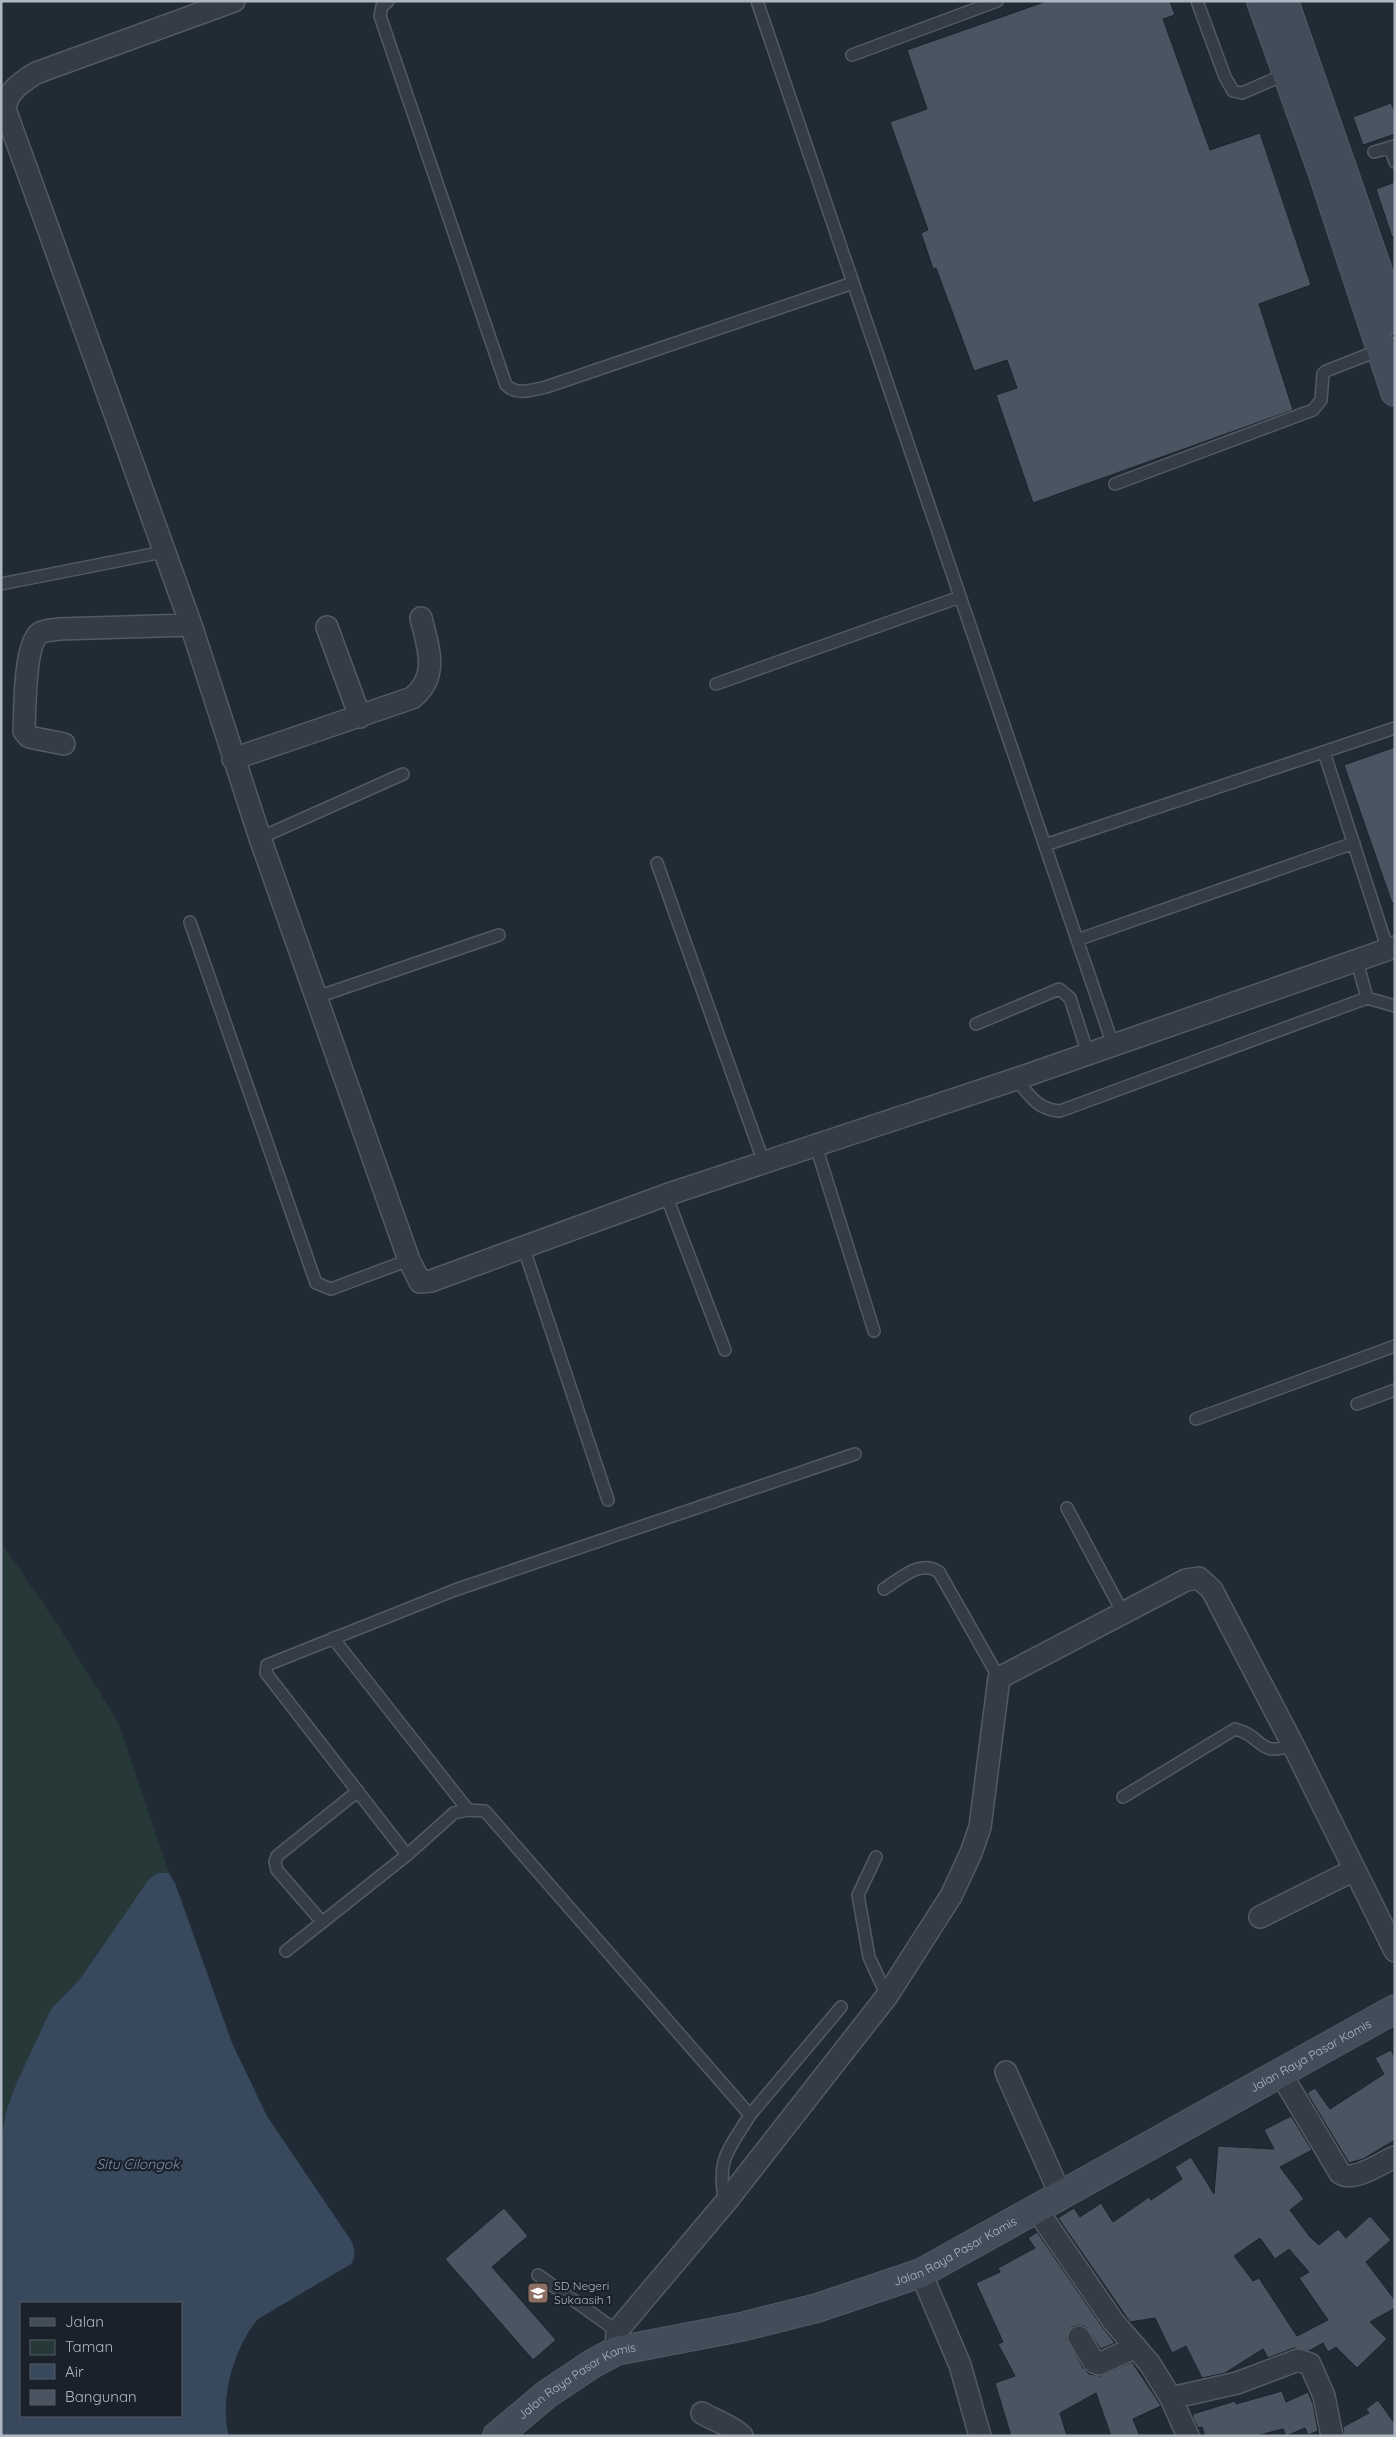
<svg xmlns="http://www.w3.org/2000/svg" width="1396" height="2437" font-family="Quicksand,sans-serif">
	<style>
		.green { fill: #263938 }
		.water { fill: #38495e; fill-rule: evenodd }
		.building { fill: #4a5561; stroke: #1c232d; fill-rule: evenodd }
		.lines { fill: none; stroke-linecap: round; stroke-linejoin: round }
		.lane-casing { stroke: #525a64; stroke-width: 14 }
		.street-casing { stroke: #525a64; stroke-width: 24 }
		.secondary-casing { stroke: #525a64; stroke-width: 30 }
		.lane { stroke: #353c46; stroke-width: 11 }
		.street { stroke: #353c46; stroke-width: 21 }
		.secondary { stroke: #434c59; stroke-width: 28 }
		.labels { text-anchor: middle; stroke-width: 4.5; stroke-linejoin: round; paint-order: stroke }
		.street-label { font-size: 12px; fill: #afb7c3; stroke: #1a212a }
		.poi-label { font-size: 12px; fill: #afb7c3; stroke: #1a212a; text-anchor: start }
		.water-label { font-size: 14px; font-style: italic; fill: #798fa9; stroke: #1a212a }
	</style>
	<rect width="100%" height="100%" fill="#212b35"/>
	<!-- green -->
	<path class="green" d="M1,1542l56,82 61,98 51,151h-11l-9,6 -69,100 -29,30 -50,135z"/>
	<!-- water -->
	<path class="water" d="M158,1873h11l6,10 57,160 35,73 85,126c3,9 4,14 -1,22l-93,55c-24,29 -39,79 -29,117h-228v-292l5,-32 11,-30 34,-73 29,-30 69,-100zM21,2303h160v113h-160z"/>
	<!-- building -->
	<path class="building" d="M1047,1h123l5,14 -12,4 47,131 50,-17 51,152 -52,19 34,106 -260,93 -37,-108 21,-7 -10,-28 -33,11 -38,-103 -3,1 -12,-36 7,-3 -38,-108 37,-13 -20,-59z
		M1391,103l4,9v22l-32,11 -10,-28z
		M1395,182v54l-3,1 -16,-48z
		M1395,747v155l-3,1 -48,-138z
		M1391,2050l4,8v82l-32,19 -14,4 -42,-70 8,-5 15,21 54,-35 -9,-16z
		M1291,2116l21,34 -32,17 24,32 -14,11 20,27 9,8 19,-16 8,9 24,-22 21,24 -25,22 29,38v8l-25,14 17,17 -30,29 -21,-21 -8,5 -5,-9 -14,8 -15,-3 -26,10 -5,-9 -38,24 -23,5 -16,-32 -14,7 -17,-35 -25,4 -72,-104 16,-10 6,9 21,-14 12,19 36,-25 2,3 31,-21 -7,-12 16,-10 23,37 4,-48 56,3 -10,-19zM1260,2238l15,21 14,-10 20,23 -10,6 29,42 -31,16 -38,-58 -6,3 -19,-25z
		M504,2208l24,28 -36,31 64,73 -23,20 -88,-101z
		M1037,2232l66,96 12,15 -14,6 -16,-23 -7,-1 -6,2 -5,11 16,30 6,6 11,2 32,-14 28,42 1,2 -28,13 7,17h-29l-15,-43 -36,20 7,23h-56l-16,-53 20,-7 -17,-32 5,-2 -27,-59 24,-11 -2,-4 37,-20 -7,-10z
		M1282,2391l4,11 22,-10 5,12 5,27 -10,4 -3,-7 -19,8 -3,-7 -27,7h-51l-3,-9 -4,1 -5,-10v-4l42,-13 1,3z
		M1378,2400l17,24v12h-51l-1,-9 26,-14 -3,-4z"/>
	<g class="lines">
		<!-- lane casing -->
		<g class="lane-casing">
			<path id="lane" d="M388,1l-6,5 -2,10 126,369c12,11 25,5 40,2l307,-104
				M757,1l356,1044
				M1197,1l28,76 8,14 9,2 44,-19
				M852,55l145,-54
				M1390,147l5,15
				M1374,152l21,-6
				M1115,484l198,-74 8,-10 2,-26 3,-3 69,-27
				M1,584l162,-32
				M716,684l244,-87
				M1324,752l64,198
				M260,838l143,-64
				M1045,845l350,-117
				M657,863l107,300
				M190,922l126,361 15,6 78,-29
				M1077,940l277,-97
				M1357,961l10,37
				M317,997l182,-62
				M976,1024l83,-35 11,9 18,56
				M1016,1079c13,16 22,31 44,32l307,-113 28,8
				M816,1146l58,185
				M666,1195l59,155
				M523,1246l85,254
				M1357,1404l38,-14
				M1196,1419l199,-73
				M1067,1508l56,105
				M884,1589c16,-10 36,-30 55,-17l60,106
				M333,1638l135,172
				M1123,1797l112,-68c29,7 22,29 58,16
				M407,1855l-141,-182 1,-8 188,-75 400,-136
				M876,1857l-18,38 11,62 18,39
				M322,1922l-45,-52 -2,-8 2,-6 81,-65
				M286,1951l121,-96 47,-42 14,-3 17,1 265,304c-22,36 -34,44 -25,88
				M750,2115l91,-108
				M538,2275l79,56"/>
		</g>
		<!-- street casing -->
		<g class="street-casing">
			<path id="street" d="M234,1l-198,72c-14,9 -29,18 -31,36l186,516 69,213 149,422 11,22 11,-1 235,-86 350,-116 379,-132
				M327,627l33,90
				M64,744l-35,-7 -5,-6c1,-20 0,-87 16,-98 5,-3 14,-3 19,-4l132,-4
				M233,759l179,-61c28,-22 16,-51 9,-80
				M1260,1917l94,-47
				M1006,2072l55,124
				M1281,2074l59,99c13,10 41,-10 55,-16
				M1037,2210l76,111 37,43 21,34 17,38
				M921,2273l39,92 20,71
				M1079,2337l15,25 5,2 37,-17
				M616,2351l1,-20 108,-128 162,-207 64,-100 20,-43 9,-26 19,-149 187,-98 13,-2 13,12 81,155 102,206
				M1171,2398l66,-15 61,-23 12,4 14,32 8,40
				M702,2413c13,8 29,12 40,23"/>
		</g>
		<!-- secondary casing -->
		<g class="secondary-casing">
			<g id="secondary">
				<path d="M1261,1l61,170 73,221"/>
				<path d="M1284,1l111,319"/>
				<path id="s1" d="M497,2436l50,-42 45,-30 24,-13 125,-24 76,-19 104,-35 474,-264"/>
			</g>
		</g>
		<!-- lane -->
		<use href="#lane" class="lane"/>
		<!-- street -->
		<use href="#street" class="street"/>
		<!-- secondary -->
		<use href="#secondary" class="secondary"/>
	</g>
	<!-- icons -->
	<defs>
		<g id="school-square" transform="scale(1.125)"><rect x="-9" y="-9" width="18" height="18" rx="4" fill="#8d6e63" stroke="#1a212a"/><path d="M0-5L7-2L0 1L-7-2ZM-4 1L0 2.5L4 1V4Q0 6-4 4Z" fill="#fff"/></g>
	</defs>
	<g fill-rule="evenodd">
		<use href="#school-square" x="538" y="2293"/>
	</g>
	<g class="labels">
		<!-- street labels -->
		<g class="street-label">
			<text dy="4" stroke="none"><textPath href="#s1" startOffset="908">Jalan Raya Pasar Kamis</textPath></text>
			<text dy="4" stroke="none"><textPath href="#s1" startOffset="502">Jalan Raya Pasar Kamis</textPath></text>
			<text dy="4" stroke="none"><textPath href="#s1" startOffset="98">Jalan Raya Pasar Kamis</textPath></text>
		</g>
		<!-- poi labels -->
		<g class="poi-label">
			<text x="554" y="2290">SD Negeri<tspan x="554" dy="14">Sukaasih 1</tspan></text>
		</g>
		<!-- water labels -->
		<g class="water-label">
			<text x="138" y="2169">Situ Cilongok</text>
		</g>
	</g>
	<!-- border -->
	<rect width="1396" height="2437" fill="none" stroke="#afb7c3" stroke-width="5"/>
	<!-- legend -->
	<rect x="20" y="2302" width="162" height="115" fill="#1a212a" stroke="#565d67"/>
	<rect x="30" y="2318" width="25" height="8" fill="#434c59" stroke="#565d67"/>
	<text x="65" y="2327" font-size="15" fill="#afb7c3">Jalan</text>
	<rect x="30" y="2340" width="25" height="15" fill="#263938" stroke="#565d67"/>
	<text x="65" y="2352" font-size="15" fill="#afb7c3">Taman</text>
	<rect x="30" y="2364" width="25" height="15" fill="#38495e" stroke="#565d67"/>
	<text x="65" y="2377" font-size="15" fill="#afb7c3">Air</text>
	<rect x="30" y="2390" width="25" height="15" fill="#4a5561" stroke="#565d67"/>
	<text x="65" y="2402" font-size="15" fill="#afb7c3">Bangunan</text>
</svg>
